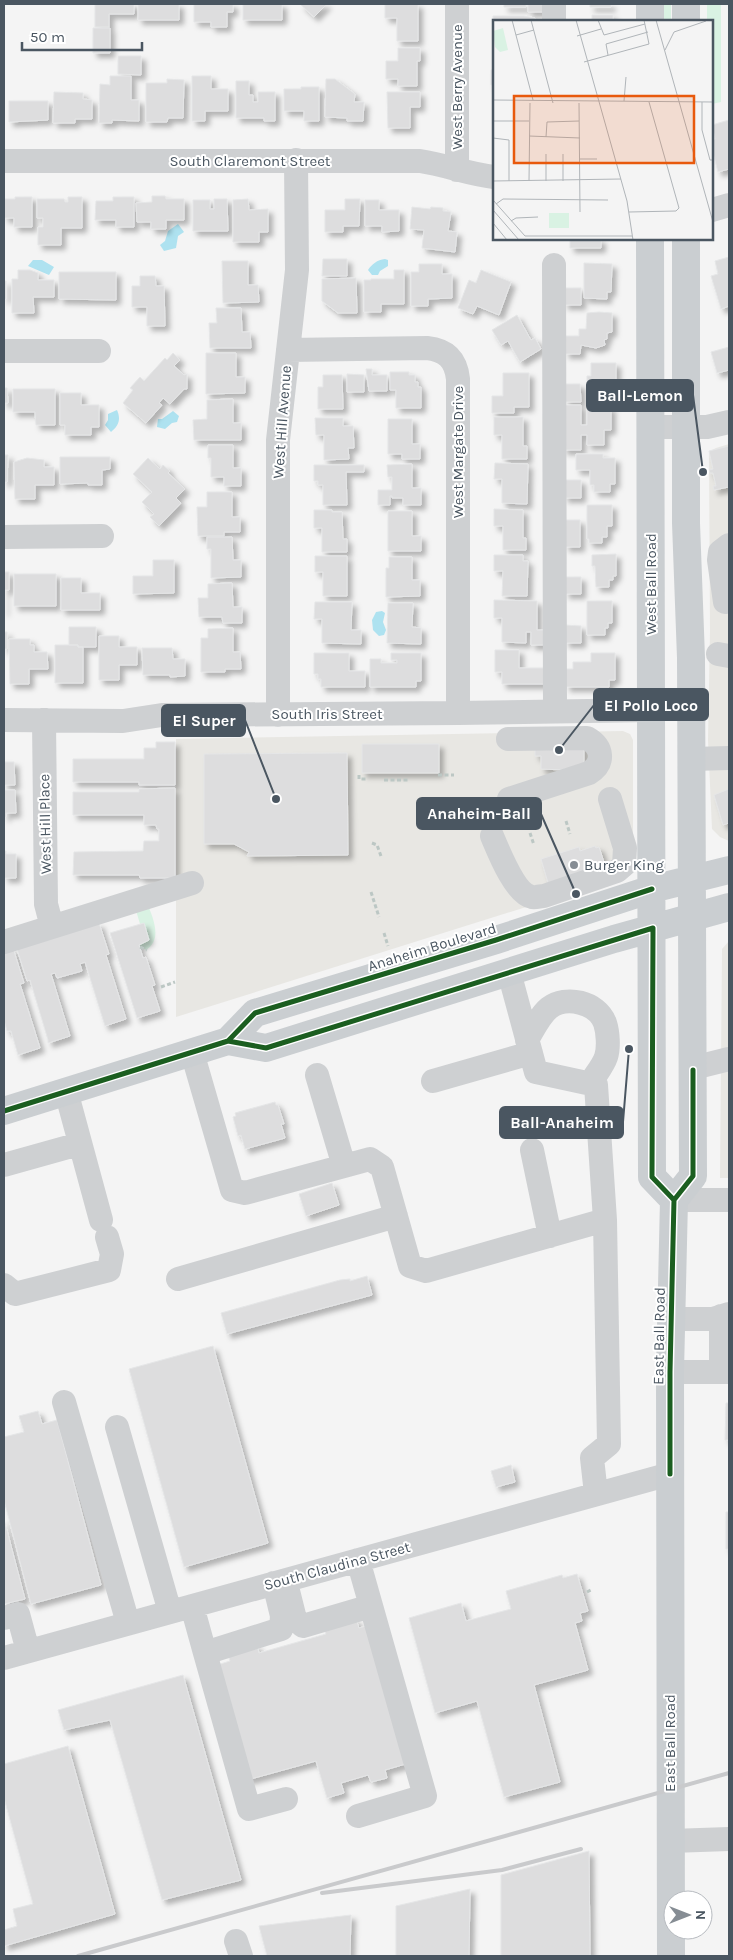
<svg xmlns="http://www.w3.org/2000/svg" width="733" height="1960" font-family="Karla,sans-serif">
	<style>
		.commercial { fill: #e8e7e3 }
		.green { fill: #d9f2e3 }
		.water { fill: #aee2f0 }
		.building { fill: #ddddde; stroke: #e5e6e7; filter: url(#shadow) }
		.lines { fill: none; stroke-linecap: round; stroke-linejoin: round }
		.path { stroke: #bcc7c4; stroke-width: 3; stroke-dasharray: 4 2.5; stroke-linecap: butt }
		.minor { stroke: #ced0d2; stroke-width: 24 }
		.major { stroke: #caced1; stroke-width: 28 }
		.rail { stroke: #c9cacc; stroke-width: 4 }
		.cycleway-casing { stroke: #fff; stroke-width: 8 }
		.cycleway { stroke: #1b5e20; stroke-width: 5 }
		.poi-dot { fill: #868d94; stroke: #fff; stroke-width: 2 }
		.labels { text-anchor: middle; stroke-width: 4; stroke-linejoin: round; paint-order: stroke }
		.street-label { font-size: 15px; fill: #4a5661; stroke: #fff }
		.poi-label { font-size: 15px; fill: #4a5661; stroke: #fff; text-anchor: start }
		.inset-road { fill: none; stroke: #b0b5b9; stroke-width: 1 }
		.view { fill: #e8590c; fill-opacity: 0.15; stroke: #e8590c; stroke-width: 2.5 }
		.inset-edge { fill: none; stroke: #4a5661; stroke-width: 2.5 }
		.leader { fill: none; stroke: #4a5661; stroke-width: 2 }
		.callout-dot { fill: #4a5661; stroke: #fff; stroke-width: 2 }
		.callout { fill: #4a5661; stroke: #4a5661; stroke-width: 2 }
		.callout-label { font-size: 16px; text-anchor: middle; font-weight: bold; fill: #fff }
	</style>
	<defs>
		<filter id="shadow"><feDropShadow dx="4.5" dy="4.5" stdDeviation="2.5" flood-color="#0004"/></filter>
	</defs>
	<rect width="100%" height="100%" fill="#f4f4f4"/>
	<!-- commercial -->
	<path class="commercial" d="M729,444v397l-9,-4 -8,-8 -4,-89 2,-109 -1,-176 1,-4 6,-3z
		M623,731l7,3 3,6v118l-8,18 -449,141v-278z
		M729,941v237h-9l2,-229z"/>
	<!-- green -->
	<path class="green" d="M663,4h8v17h-8z
		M707,4h14v98l-9,2v-83h-5z
		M147,903c6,15 16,36 -1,47l-7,-5 10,-5 -5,-17 -4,1 -5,-17z"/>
	<!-- water -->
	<path class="water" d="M178,224l6,8 -6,4 -2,12 -12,3 -4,-6 5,-4 3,-10z
		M385,259l3,1v6l-8,5 -2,4h-6l-4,-5c4,-6 9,-10 17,-11z
		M33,260h9l12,7 -5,8 -21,-9z
		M117,410c4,9 2,16 -6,22l-6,-7 3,-5v-6z
		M173,411l6,5 -2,6 -5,1 -7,6 -8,-2 1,-8h4z
		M382,611l3,2 -2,9 3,8 -2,5 -5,1 -6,-6 -1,-10 4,-8z"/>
	<!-- building -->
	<path class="building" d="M95,4h39v10h-25v13h-14z
		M138,4h41v16h-41z
		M194,4h39v8h-6v15h-16v-5h-17z
		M243,4h39v16h-39z
		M300,4h27l-13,13z
		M385,4h33v37h-21v-23h-12z
		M504,4h22v3h-22z
		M528,4h19v8h-19z
		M590,4h21v3h-21z
		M592,15h21v6h-21z
		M493,16h31l11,2v3h-41l-1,14z
		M93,28h17v25h-17z
		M398,48h22v13h-3v25h-19v-7h-12v-18h12z
		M118,56h23v19l-23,-1z
		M491,70h3v15h-3z
		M110,76h21v24h8v21l-27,-1v3h-13l1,-39 10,1z
		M192,76h19v13h17v22h-23v10h-13z
		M167,79l17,1 -1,38h-15l-1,4h-21v-39h21z
		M326,79h9l20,15 -1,8h10l-1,19h-16v-3l-22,-1z
		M236,81h13v14h4v7h5v-10h17v29h-11v-3h-28z
		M301,87h18v34h-15v-10h-20v-22h17z
		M54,92l29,1v6l9,1v19h-17v4h-22z
		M387,92h33v15h-10v21h-22z
		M9,101h39v19l-39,2z
		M729,120v49l-11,3 -6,-23v-9l3,-1 -3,-14z
		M152,196h13l1,3h18v21h-18v9h-15v-7h-14l-1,-19 16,-1z
		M15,197h17v30h-18v-9h-10v-19h11z
		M68,197h14v31h-21v17h-23v-18h5v-9h-6v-19h27l1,3h3z
		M113,197h21v30h-18v-7h-21l1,-19h17z
		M214,199h13l1,32h-35v-31h17v9h4z
		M248,199l1,11 19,-1v23h-9v10h-26v-42z
		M345,199h15l-1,27h-16v6h-18v-22h20z
		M365,200h14v10h20v21l-17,1v-6h-17z
		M412,207l18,2 1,-2 12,1v3l8,1 -3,19 9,1 -2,20 -33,-4 2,-18 -14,-1z
		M570,239h31v9h-31z
		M729,257v49l-8,3 -10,-33 7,-2 -3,-13z
		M323,259h24v17h-25z
		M222,261h26v24h10l1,17 -36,1z
		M584,263l28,1 -1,28h-4v7l-23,-1z
		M419,264h23v10h10v24l-24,1v7h-17v-34h8z
		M18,270h12l8,3v7h16v17h-21l1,16h-22v-34h6z
		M394,270h10v34h-23v8h-17v-32h7v-1h23z
		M481,270l30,12 -12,33 -22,-9 -4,8 -15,-6 11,-28 7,3z
		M59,272h57v28l-57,-1z
		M140,276h15l1,10h8l1,40h-18v-19h-15v-21h8z
		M356,278l1,35h-19l-16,-12v-22z
		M4,281h2v18h-2z
		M564,288h17v17h-17z
		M216,308h25l1,24h8l1,16h-41l-1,-25h8z
		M599,312l13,1v19l-5,1v6l-3,1 1,5 -9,3 -15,-3 -1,9h-15v-18h14v-7h7l1,-16z
		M517,315l14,25 4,-2 6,11 -21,13 -12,-21 -7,4 -9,-15z
		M729,347v23l-12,3 -6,-21z
		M173,353l7,7 -6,6 10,9 3,-1v15h-3l-14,15 -7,-6 -4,5 3,2 -16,18 -23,-20 10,-13 -3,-2 10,-11 4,4 21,-23 2,2z
		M206,353h30v24h9v16l-39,1z
		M591,363h25v20h-4v5h-3v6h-22v-18h4z
		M366,369h6v6h15v16h-18z
		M390,372h19v3h6v7h3v5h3v21h-25v-18h-6z
		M503,373h26v34h-15v6h-22v-17h11z
		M347,374l17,1v17h-17z
		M323,375h19l1,34h-25v-22h5z
		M564,384h16l1,18h-16z
		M4,388h3l1,15h-4z
		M13,389h42v36h-19l-1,-13h-22z
		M60,393h21v12h18v22h-8v8h-26v-10h-5z
		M233,399v24h8v17h-47l-1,-20 14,-1v-19z
		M563,405h18v20h6v-18h24v23h-7v15h-17v-10h-6v15h-18z
		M494,417h29v29h4v13h-25v-24h-8z
		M315,418h28v8h10l1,22h-6l1,11 -25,1v-25h-8z
		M388,419h24v25h8v15h-18v-5h-14z
		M208,445h25v23h8v18h-17v-9h-13v-19h-3z
		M729,446v41l-15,3 -1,-4h3l-3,-13h-3l-1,-3 4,-1 -4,-18z
		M576,454h27v4h12v26h-5v8h-16v-7h-4v-15h-14z
		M4,455h4l-1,27h-3z
		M60,457h50v12l-8,1v15h-14v-2l-28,1z
		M27,458l17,2v7h10v18h-19v14h-20l-1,-37z
		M148,458l12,11 3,-4 7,6 -2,2 17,16 -9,9 5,5 -22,23 -9,-9 4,-3 -12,-12 10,-10 -19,-18z
		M495,463l33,1 -1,40 -25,-1v-24h-8z
		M412,464v24h9v17h-18v-7h-11v-2h-2v9h-12v-15h14v-13h-4l-1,-12z
		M314,465h50v7h-18l1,33h-24v-20h-5v-4h-4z
		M564,480h17v18h-17z
		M207,492h25v25h8v15h-16v4h-26l-1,-29h10z
		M587,505h25v21h-5v11h-5v6h-13v-4h-2z
		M494,509l29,1v28h3v12h-23v-24h-9z
		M314,510h18v2h10l1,27h4v13h-25v-24h-8z
		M388,511h24v25h9v15h-33z
		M565,520h15v27h-15z
		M207,537h25l1,23h8v17l-30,1v-29h-4z
		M616,554v22h-3v4h-4v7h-13l-1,-21h-3v-11z
		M494,555h29v6h5l-1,35h-25l1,-25h-9z
		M315,556h32v40h-24v-24h-8z
		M389,557h23v23h8v16l-34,1v-29h3z
		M153,560h21v33l-41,1v-18h20z
		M4,572h5v18h-5v22z
		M14,574h42v32h-42z
		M565,577h16v17h-16z
		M61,578h20v15h19v17h-39z
		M232,583l1,24h9v16h-19l-1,-6h-23l-1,-19h10v-14z
		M494,600l43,1v29h9v15h-15v-13h-5v11l-24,-1v-24h-8z
		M587,601h25v22h-4v5h-3v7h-18z
		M315,602h37l-1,28h10v14l-39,-1v-24h-8z
		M388,603h25l-1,24 9,1v16l-34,-1z
		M565,625l16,1v17h-16z
		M69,627h27v20h-18v-2h-9z
		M233,628v24h7l1,17h-16v3h-24v-34h7v-9z
		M4,632h3v17h-3z
		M99,636h20v11h18v18h-18v15h-20z
		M9,639h21v6h4v7h13l1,17h-19v15h-19z
		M55,645h23v2h5v36h-28z
		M142,648h30l1,11h12v17l-15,1v-2h-27z
		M495,650h24v18h25v16h-42v-12h-7z
		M314,653h35v18h16v16h-44v-8h-3v-5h-4z
		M391,653h30v28h-5v6h-46v-28h11v4h16v-3h-6z
		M591,653h24v27h-6v7h-43l-1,-18h8v-7h18z
		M156,742h19v43h-36v-3h-66v-23h71v-11h12z
		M584,743v26h-20v1l-23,-1v-13h-6v-12z
		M362,744h77v29h-77z
		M347,753l1,102 -101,1 2,-4 -15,-8h-30v-90z
		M4,759l1,3h9l1,23h-11z
		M175,788v90h-35l-1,-3h-66l1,-23 69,-1 1,-10h15v-12h-2l-1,-4h-12v-10h-71v-23h66v-3z
		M729,789v34l-6,2 -9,-30z
		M4,790h11l1,23h-10v4h-2z
		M595,846l1,2 3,-1 8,24 -58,15 -8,-27 38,-12 1,4z
		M4,851h2v3h10v24h-12z
		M99,923l10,31 -3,1 20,64 -21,7 -20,-64 -5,2 2,7 -25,7 -2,-5 -4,1 19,62 -22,7v-3l-18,-60 -3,1 -10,-32z
		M144,923l5,17 -10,5 4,13 3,-1 9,28 -3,1 8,25 -23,7 -27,-85z
		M13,948l11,35 -4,1 20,64 -22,7 -7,-24h-4l-3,-11v-69z
		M275,1102l1,3h2l6,19h-3l4,14 -40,11 -4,-14 -3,1 -5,-19 3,-1 -1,-3z
		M332,1183l7,22 -33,11 -7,-22z
		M367,1276l5,19 -145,39 -6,-21 119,-33 10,-1v2z
		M213,1346l55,197 -84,24 -55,-198z
		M726,1403h3v37h-4z
		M38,1411l4,13 15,-4 44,165 -70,19 -27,-104v-63l20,-5 -5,-16z
		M511,1465l4,17 -19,5 -5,-16z
		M726,1512h3v37h-3z
		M4,1519l21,80 -21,5z
		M577,1574l11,37 -8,2 2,8 -7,2 13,47 -54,15 26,97 -56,15 -27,-96 -42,12 -26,-95 52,-15 5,18 45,-12 -5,-18 56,-16 1,3z
		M356,1619l3,9 11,-3 39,138 -24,7 2,8 -16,4 -3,-7 -27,8 3,10 -17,5 -11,-37 -69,19 -33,-114 16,-5 -2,-7 29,-9 2,8 67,-19 -2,-6z
		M183,1675l58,205 -79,20 -52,-180 -46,10 -6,-20z
		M68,1746l47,168 -111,32v-16l13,-4 -4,-17 20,-5 -29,-106v-34z
		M589,1851l1,105h-89v-81z
		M470,1889l-1,67h-73v-50z
		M351,1915l-1,41h-83l-8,-30z"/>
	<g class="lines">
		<!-- path -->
		<path class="path" d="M359,775v4h8
			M438,775h16
			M384,780h26
			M566,821l4,13
			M530,833l4,12
			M372,843l5,2 4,11
			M371,892l8,25
			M384,933l4,13
			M140,947l7,3
			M161,987l14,-5
			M587,1592l4,-2"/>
		<!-- minor -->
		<path class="minor" d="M457,4v166
			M554,4v17
			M4,161h416c26,4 49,13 74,16
			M712,210l17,-5
			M554,265l1,446
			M288,350l139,-2c19,2 29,12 31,31v334
			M4,351h95
			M651,427h56l22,-5
			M4,537l98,-1
			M725,602l-6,-42 1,-8 9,-7
			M718,654l11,2
			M278,715v-275l19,-170 -1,-110
			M4,720l119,1 39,-6 296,-2 194,-3
			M44,720l2,184 6,23
			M508,739l79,-1c16,9 18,25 2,35l-80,26
			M692,759l37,-1
			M492,836c6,14 23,58 40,61 3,1 8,-1 12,-1l73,-25 7,-6 1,-17 -15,-49
			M4,942l188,-59
			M527,1040c6,-10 13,-25 22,-32 17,-13 48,-6 56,15 3,9 4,25 1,34 -3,9 -11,18 -16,27
			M192,1052l40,138 13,3 125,-34 12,8 28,99 16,5 179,-51 -9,-135 -60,-13 -27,-100
			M693,1070l8,-4 28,-7
			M317,1075l27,91
			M433,1081l98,-28
			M66,1091l35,129
			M532,1150l18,86
			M4,1165l75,-21
			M674,1200h55
			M178,1279l218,-63
			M4,1285l11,9 94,-24 3,-16 -5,-17
			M721,1316v56
			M671,1319h42l16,-5
			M670,1372h59
			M64,1402l64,221
			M117,1427l53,185
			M596,1494l-4,-36 17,-14 -4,-224
			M288,1591l7,28 8,7 68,-20
			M192,1606l13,47 76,-24 1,-13 -8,-33
			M4,1618l14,-4 10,37
			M205,1653l44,156 37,-10
			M4,1658l666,-184
			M358,1816l67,-20 -67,-236
			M671,1841l58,-2
			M236,1941l5,15"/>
		<!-- major -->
		<path class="major" d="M650,4v17
			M686,4v17
			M650,239l2,938 22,23
			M228,1041l27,-28 241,-73 156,-51 77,-19
			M4,1111l224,-70 38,7 348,-109 115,-32
			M671,1956l-1,-584 4,-172 19,-24 -2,-518 -5,-135v-284"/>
		<!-- rail -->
		<path class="rail" d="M322,1893l180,-23 79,-21
			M78,1956l651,-183"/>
		<!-- cycleway casing -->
		<g class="cycleway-casing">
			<path id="cycleway" d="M228,1041l27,-28 241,-73 156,-51
				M4,1111l224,-70 38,7 387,-120 -1,249 22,23
				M670,1474v-102l4,-172 19,-24v-106"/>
		</g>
		<!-- cycleway -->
		<use href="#cycleway" class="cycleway"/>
	</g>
	<!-- markers -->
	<circle class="poi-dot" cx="574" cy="865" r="5"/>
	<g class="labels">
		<!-- street labels -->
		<g class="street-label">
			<text transform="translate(457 87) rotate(-90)" y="5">West Berry Avenue</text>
			<text x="250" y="166">South Claremont Street</text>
			<text transform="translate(282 422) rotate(-86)" y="5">West Hill Avenue</text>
			<text transform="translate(458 452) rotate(-90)" y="5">West Margate Drive</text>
			<text transform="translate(651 584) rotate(-90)" y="5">West Ball Road</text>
			<text x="327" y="719">South Iris Street</text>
			<text transform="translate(45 824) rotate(-91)" y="5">West Hill Place</text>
			<text transform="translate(432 947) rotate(-17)" y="5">Anaheim Boulevard</text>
			<text transform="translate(659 1336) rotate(-89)" y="5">East Ball Road</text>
			<text transform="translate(337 1566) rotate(-15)" y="5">South Claudina Street</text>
			<text transform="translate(670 1743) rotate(-90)" y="5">East Ball Road</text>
		</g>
		<!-- poi labels -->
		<g class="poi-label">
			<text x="584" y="870">Burger King</text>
		</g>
	</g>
	<!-- overview -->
	<g transform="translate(493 20)">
		<rect width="220" height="220" fill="#f4f4f4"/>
		<path d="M10,8l5,22 -8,2 -5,-5 -2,-16zM56,193h20v15h-20z" fill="#d9f2e3"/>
		<path class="inset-road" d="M19,0l21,80M38,0l22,83M83,0l51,181 6,39M105,0l6,15 41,-11M163,0l57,202M23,15l18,-5M84,16l24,-7M172,30l9,-18 32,-11M115,35l-2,-11 42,-12M91,42l65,-18 -5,-24M0,80l220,2M131,81l2,-24M209,82v28l8,30h3M86,83l1,109M0,101h36M36,116l51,2M53,117l1,-15 32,-1M0,118l16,2v41M53,134v27M70,134v27M87,139h17M0,161l128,-2M36,161l1,-78M0,180l32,36h107M3,184l7,-5 105,1M0,190l26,30M136,192l47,-1 3,-3 -30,-106M18,201l5,-3 22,-1M0,203l14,17"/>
		<path class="view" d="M21,76h180v67h-180z"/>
		<rect width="220" height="220" class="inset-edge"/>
	</g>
	<!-- callouts -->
	<path class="leader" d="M703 472L693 395M559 750L594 705M276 799L245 720M576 894L541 814M629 1049L623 1122"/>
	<g class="callout-dot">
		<circle cx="703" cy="472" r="5"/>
		<circle cx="559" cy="750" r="5"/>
		<circle cx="276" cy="799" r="5"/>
		<circle cx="576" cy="894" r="5"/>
		<circle cx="629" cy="1049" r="5"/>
	</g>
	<g class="callout">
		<rect x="587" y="380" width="106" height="31" rx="5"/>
		<rect x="594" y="689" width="114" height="31" rx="5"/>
		<rect x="162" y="705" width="83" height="31" rx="5"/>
		<rect x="417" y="798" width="124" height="31" rx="5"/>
		<rect x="500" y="1107" width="123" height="31" rx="5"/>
	</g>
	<g class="callout-label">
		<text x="640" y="401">Ball-Lemon</text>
		<text x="651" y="711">El Pollo Loco</text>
		<text x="204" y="726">El Super</text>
		<text x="479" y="819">Anaheim-Ball</text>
		<text x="562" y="1128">Ball-Anaheim</text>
	</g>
	<!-- border -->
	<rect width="733" height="1960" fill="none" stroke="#4a5661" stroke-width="10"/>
	<!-- north arrow -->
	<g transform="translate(688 1915) rotate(90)"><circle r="24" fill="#ffffff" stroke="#b7bbc0"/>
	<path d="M0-4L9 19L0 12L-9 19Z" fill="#868d94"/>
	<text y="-8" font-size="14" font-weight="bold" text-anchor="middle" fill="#4a5661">N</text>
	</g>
	<!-- scale -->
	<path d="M22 42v8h120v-8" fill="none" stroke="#4a5661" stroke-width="2.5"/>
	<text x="30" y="42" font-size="15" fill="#4a5661" stroke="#ffffff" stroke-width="4" paint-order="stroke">50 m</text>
</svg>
